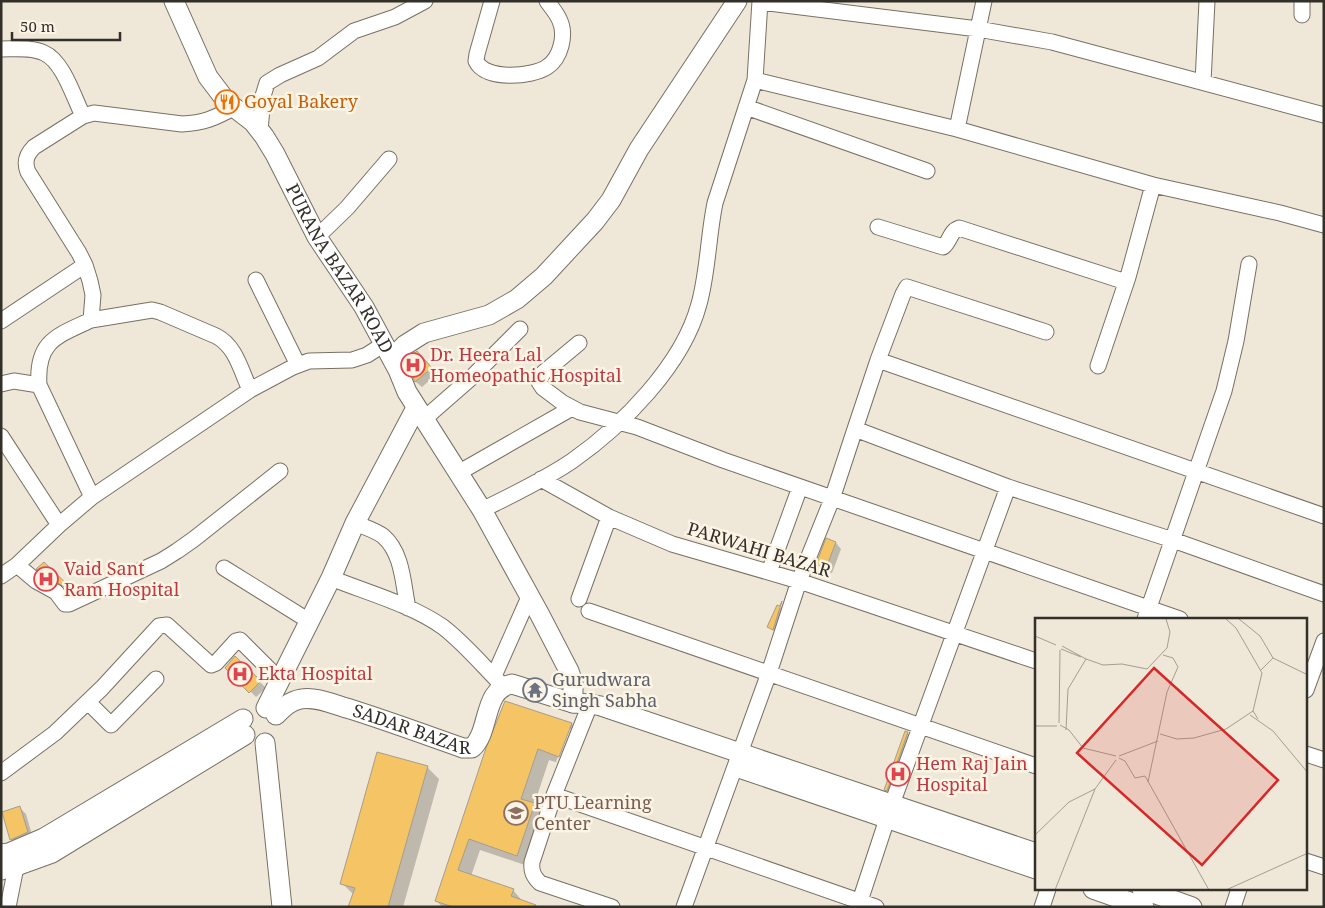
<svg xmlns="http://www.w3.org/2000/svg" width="1325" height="908" font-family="'Noto Serif',serif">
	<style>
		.shadow { fill: #0003; fill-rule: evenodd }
		.building { fill: #f5c464; stroke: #a59d8f }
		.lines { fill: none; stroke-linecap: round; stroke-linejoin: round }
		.minor-casing { stroke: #787163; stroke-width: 17 }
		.tertiary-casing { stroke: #787163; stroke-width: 21 }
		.minor { stroke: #fff; stroke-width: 15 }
		.tertiary { stroke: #fff; stroke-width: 19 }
		.labels { text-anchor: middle; stroke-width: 5; stroke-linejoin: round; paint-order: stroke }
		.food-label { font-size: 18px; fill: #c56008; stroke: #fcf4e5; text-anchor: start }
		.street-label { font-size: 18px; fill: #33302a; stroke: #fcf4e5 }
		.health-label { font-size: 18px; fill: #be3a42; stroke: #fcf4e5; text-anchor: start }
		.worship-label { font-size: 18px; fill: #5b616d; stroke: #fcf4e5; text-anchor: start }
		.education-label { font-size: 18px; fill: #785e54; stroke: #fcf4e5; text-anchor: start }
		.inset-road { fill: none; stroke: #a49e92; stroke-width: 1 }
		.view { fill: #d62828; fill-opacity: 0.15; stroke: #d62828; stroke-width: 2.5 }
		.inset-edge { fill: none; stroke: #33302a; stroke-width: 2.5 }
	</style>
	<rect width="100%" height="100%" fill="#efe7d7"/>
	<!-- shadow -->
	<path class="shadow" d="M423,358l14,16 -15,13 -6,-5 -9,-21z
		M827,540l9,3 5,6 -9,24 -9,-3 -6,-6z
		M44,564l28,27 -1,1 -28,-18 -5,-5z
		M783,604l5,4 -9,27 -10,-8 8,-20 4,1z
		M235,657l31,31 -10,9 -30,-30z
		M505,702l67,22 11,12 -12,31 -22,-7 -15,45 11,11 -17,50 -48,-16 -9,26 42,14 11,13 12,4h-94l-6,-7zM569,729h2l-13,34 -2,-1z
		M906,732l11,10 -23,56 -9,-9z
		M427,767l12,12 -36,128h-54l5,-12 -12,-12z
		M20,808l6,6 7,24 -16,7 -6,-6 -8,-26z"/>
	<!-- building -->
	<path class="building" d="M417,351l15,17 -17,14 -9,-22z
		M826,538l10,4 -10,26 -10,-4z
		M44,562l24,23 -4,2 -28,-18z
		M782,601l-9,29 -6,-3 10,-22 3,1z
		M235,656l26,25 -12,12 -24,-25z
		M505,701l67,22 -13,34 -21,-8 -17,50 14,4 -18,53 -48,-17 -11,31 56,19 -3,7 25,9 -1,2h-82l-18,-6 51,-153z
		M905,731l3,1 -21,59 -3,-1z
		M377,752l51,14 -40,141h-40l7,-19 -15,-4z
		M20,806l8,26 -18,8 -8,-28z"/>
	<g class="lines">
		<!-- minor casing -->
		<g class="minor-casing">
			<path id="minor" d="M492,1l-15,53 -1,7c9,20 56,16 71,6 14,-9 19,-32 13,-46 -3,-8 -9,-14 -13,-20
				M760,2l218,27 74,13 272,73
				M1302,15v-14
				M1,49c14,0 31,-2 43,4 19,8 30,45 39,63l-49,31c-8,8 -10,15 -6,25l51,81 6,12 5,16 3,14 -2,25c-34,16 -55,21 -52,65l53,112
				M755,80l202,49 196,56 127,28 44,12
				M1203,82l4,-81
				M746,107l181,64
				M83,116l11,-3 88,11c22,-1 33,-6 53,-17
				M957,129l27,-128
				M260,131l3,-35 4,-13 13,-8 38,-17 36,-27 41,-14 30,-16
				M878,227l65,20c7,-5 7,-16 16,-19l167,54
				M317,237l30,-29 42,-49
				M256,280l42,85
				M91,320l61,-10 8,2 56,24c20,10 25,35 34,54
				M1,321l84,-56
				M1046,332l-139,-45 -4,7 -25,66 -23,69 153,58 165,53 151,54
				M579,343l-36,30 -4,9 4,6 20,15 17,9 57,15 86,33 457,159
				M878,360l446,156
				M1098,366l30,-89 25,-92
				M1,384l13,-3 25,4
				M424,419l48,-42 48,-48
				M1,436l58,89
				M458,473l114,-65
				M541,479l68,38 63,27 127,37 237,80
				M482,510c30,-15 62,-30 90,-49 50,-35 111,-96 127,-157 9,-32 9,-67 16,-101l40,-123 5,-79
				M355,523c9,4 20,7 28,13 20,17 20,49 25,72
				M17,565l19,16 20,11 9,12h4l92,-43 16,-10 17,-12 86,-68
				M224,568l85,53
				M769,572l31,-85
				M1,576l16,-11 42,-40 33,-28 158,-107 43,-23 16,-6 43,-1 15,-5 17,-11
				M331,578c37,15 79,26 112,49 22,17 40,39 60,59
				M579,599l30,-82
				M589,611l447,155
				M1145,619l79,-228 12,-50 13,-77
				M494,676l35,-79
				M1306,690l18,-49
				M88,702l23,23 45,-46
				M587,712l-33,83 -22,67c-1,9 1,14 8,21l72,24
				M1306,754l18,6
				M1,773l54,-40 47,-45 57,-62 8,-1 44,40 5,-2 20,-22 4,-1 40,40
				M554,795l322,112
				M1306,861l18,6
				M8,907l10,-50
				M684,907l85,-234 30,-92 33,-82 23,-70
				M858,907l34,-103 116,-317
				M1042,907l6,-18
				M1233,907l6,-18"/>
		</g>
		<!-- tertiary casing -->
		<g class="tertiary-casing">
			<g id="tertiary">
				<path id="s1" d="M174,1l34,76 19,25 26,20 11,14 11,18 42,83 47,70 34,63 9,22 75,118 58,105 29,56 4,12v20"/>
				<path d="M392,358l13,-13 19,-12 65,-18 28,-16 27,-23 51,-55 16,-21 28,-51 98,-148"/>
				<path d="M266,708l65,-130 24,-55 61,-115"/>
				<path id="s2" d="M276,715c8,-8 14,-14 25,-16 15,-3 34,6 49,10 38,12 76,26 113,39h9c19,-17 10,-59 40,-64l61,19 17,1 11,2 435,147"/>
				<path d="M265,743l17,164"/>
				<path d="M742,769l294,100"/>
				<path d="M1,854l8,-1 35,-15 199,-119"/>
				<path d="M1,870l15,-4 36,-13 193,-118"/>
				<path d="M1093,889l51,18"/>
				<path d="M1142,889l50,18"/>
			</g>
		</g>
		<!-- minor -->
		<use href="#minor" class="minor"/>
		<!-- tertiary -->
		<use href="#tertiary" class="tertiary"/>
	</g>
	<!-- icons -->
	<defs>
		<g id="restaurant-ring" transform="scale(1.25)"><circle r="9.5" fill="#fcf4e5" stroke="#e8710a" stroke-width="1.5"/><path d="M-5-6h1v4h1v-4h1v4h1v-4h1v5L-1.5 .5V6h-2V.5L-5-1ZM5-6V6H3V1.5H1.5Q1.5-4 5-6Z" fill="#e8710a"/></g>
		<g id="hospital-ring" transform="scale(1.25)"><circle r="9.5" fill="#fcf4e5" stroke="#e0444e" stroke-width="1.5"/><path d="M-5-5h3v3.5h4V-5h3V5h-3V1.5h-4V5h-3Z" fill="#e0444e"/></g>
		<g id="temple-ring" transform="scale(1.25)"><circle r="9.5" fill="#fcf4e5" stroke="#6b7280" stroke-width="1.5"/><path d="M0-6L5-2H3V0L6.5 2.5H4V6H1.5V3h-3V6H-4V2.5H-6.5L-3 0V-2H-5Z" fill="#6b7280"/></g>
		<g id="school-ring" transform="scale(1.25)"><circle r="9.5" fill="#fcf4e5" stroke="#8d6e63" stroke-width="1.5"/><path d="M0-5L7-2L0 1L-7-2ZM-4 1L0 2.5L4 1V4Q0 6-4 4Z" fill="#8d6e63"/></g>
	</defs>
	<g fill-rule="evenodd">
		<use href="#restaurant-ring" x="227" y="102"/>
		<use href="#hospital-ring" x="413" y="365"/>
		<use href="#hospital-ring" x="46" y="579"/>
		<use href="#hospital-ring" x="240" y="674"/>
		<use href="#temple-ring" x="535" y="690"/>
		<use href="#hospital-ring" x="898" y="774"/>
		<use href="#school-ring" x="516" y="813"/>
	</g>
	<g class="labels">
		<!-- food labels -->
		<g class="food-label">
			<text x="244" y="108">Goyal Bakery</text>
		</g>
		<!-- street labels -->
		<g class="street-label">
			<text dy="6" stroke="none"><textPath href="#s1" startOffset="318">PURANA BAZAR ROAD</textPath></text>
			<text transform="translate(759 550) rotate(17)" y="6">PARWAHI BAZAR</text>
			<text dy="6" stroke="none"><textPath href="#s2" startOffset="146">SADAR BAZAR</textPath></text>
		</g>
		<!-- health labels -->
		<g class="health-label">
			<text x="430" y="361">Dr. Heera Lal<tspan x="430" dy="21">Homeopathic Hospital</tspan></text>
			<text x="64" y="575">Vaid Sant<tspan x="64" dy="21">Ram Hospital</tspan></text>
			<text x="258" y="680">Ekta Hospital</text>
			<text x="916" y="770">Hem Raj Jain<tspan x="916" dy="21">Hospital</tspan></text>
		</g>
		<!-- worship labels -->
		<g class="worship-label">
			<text x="552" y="686">Gurudwara<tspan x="552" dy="21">Singh Sabha</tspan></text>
		</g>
		<!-- education labels -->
		<g class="education-label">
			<text x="534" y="809">PTU Learning<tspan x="534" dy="21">Center</tspan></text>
		</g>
	</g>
	<!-- overview -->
	<g transform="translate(1035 618)">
		<rect width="272" height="272" fill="#efe7d7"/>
		<path class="inset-road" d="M191,1l10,9 26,45 -9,38 5,8M204,1l21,17 13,22 35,17M0,18l21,9M27,28l24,13M26,31l20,8M226,52l12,-12M215,97l23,16 35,42M24,105l1,-73M25,107l9,5 14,18 33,8M0,108h22M31,112l2,-41 18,-30 17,6 19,-1 25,5 20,-21 3,-16 -4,-13M125,116l17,5 17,-1 32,-9 27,-18M84,138l39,-15M84,140l6,3 10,17 10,-2 64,114M113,164l19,-90 11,-25 -5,-9 -10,-3M0,217l34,-33 26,-13M20,272l40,-101 21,-29M191,272l82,-37"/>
		<path class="view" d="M119,50l124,112 -76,85 -125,-112z"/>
		<rect width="272" height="272" class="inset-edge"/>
	</g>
	<!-- border -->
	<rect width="1325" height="908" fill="none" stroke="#33302a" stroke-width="5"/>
	<!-- scale -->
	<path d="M12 32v8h108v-8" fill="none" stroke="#33302a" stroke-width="2.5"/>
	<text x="20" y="32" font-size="15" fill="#33302a" stroke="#fcf4e5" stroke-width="4" paint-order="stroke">50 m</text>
</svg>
